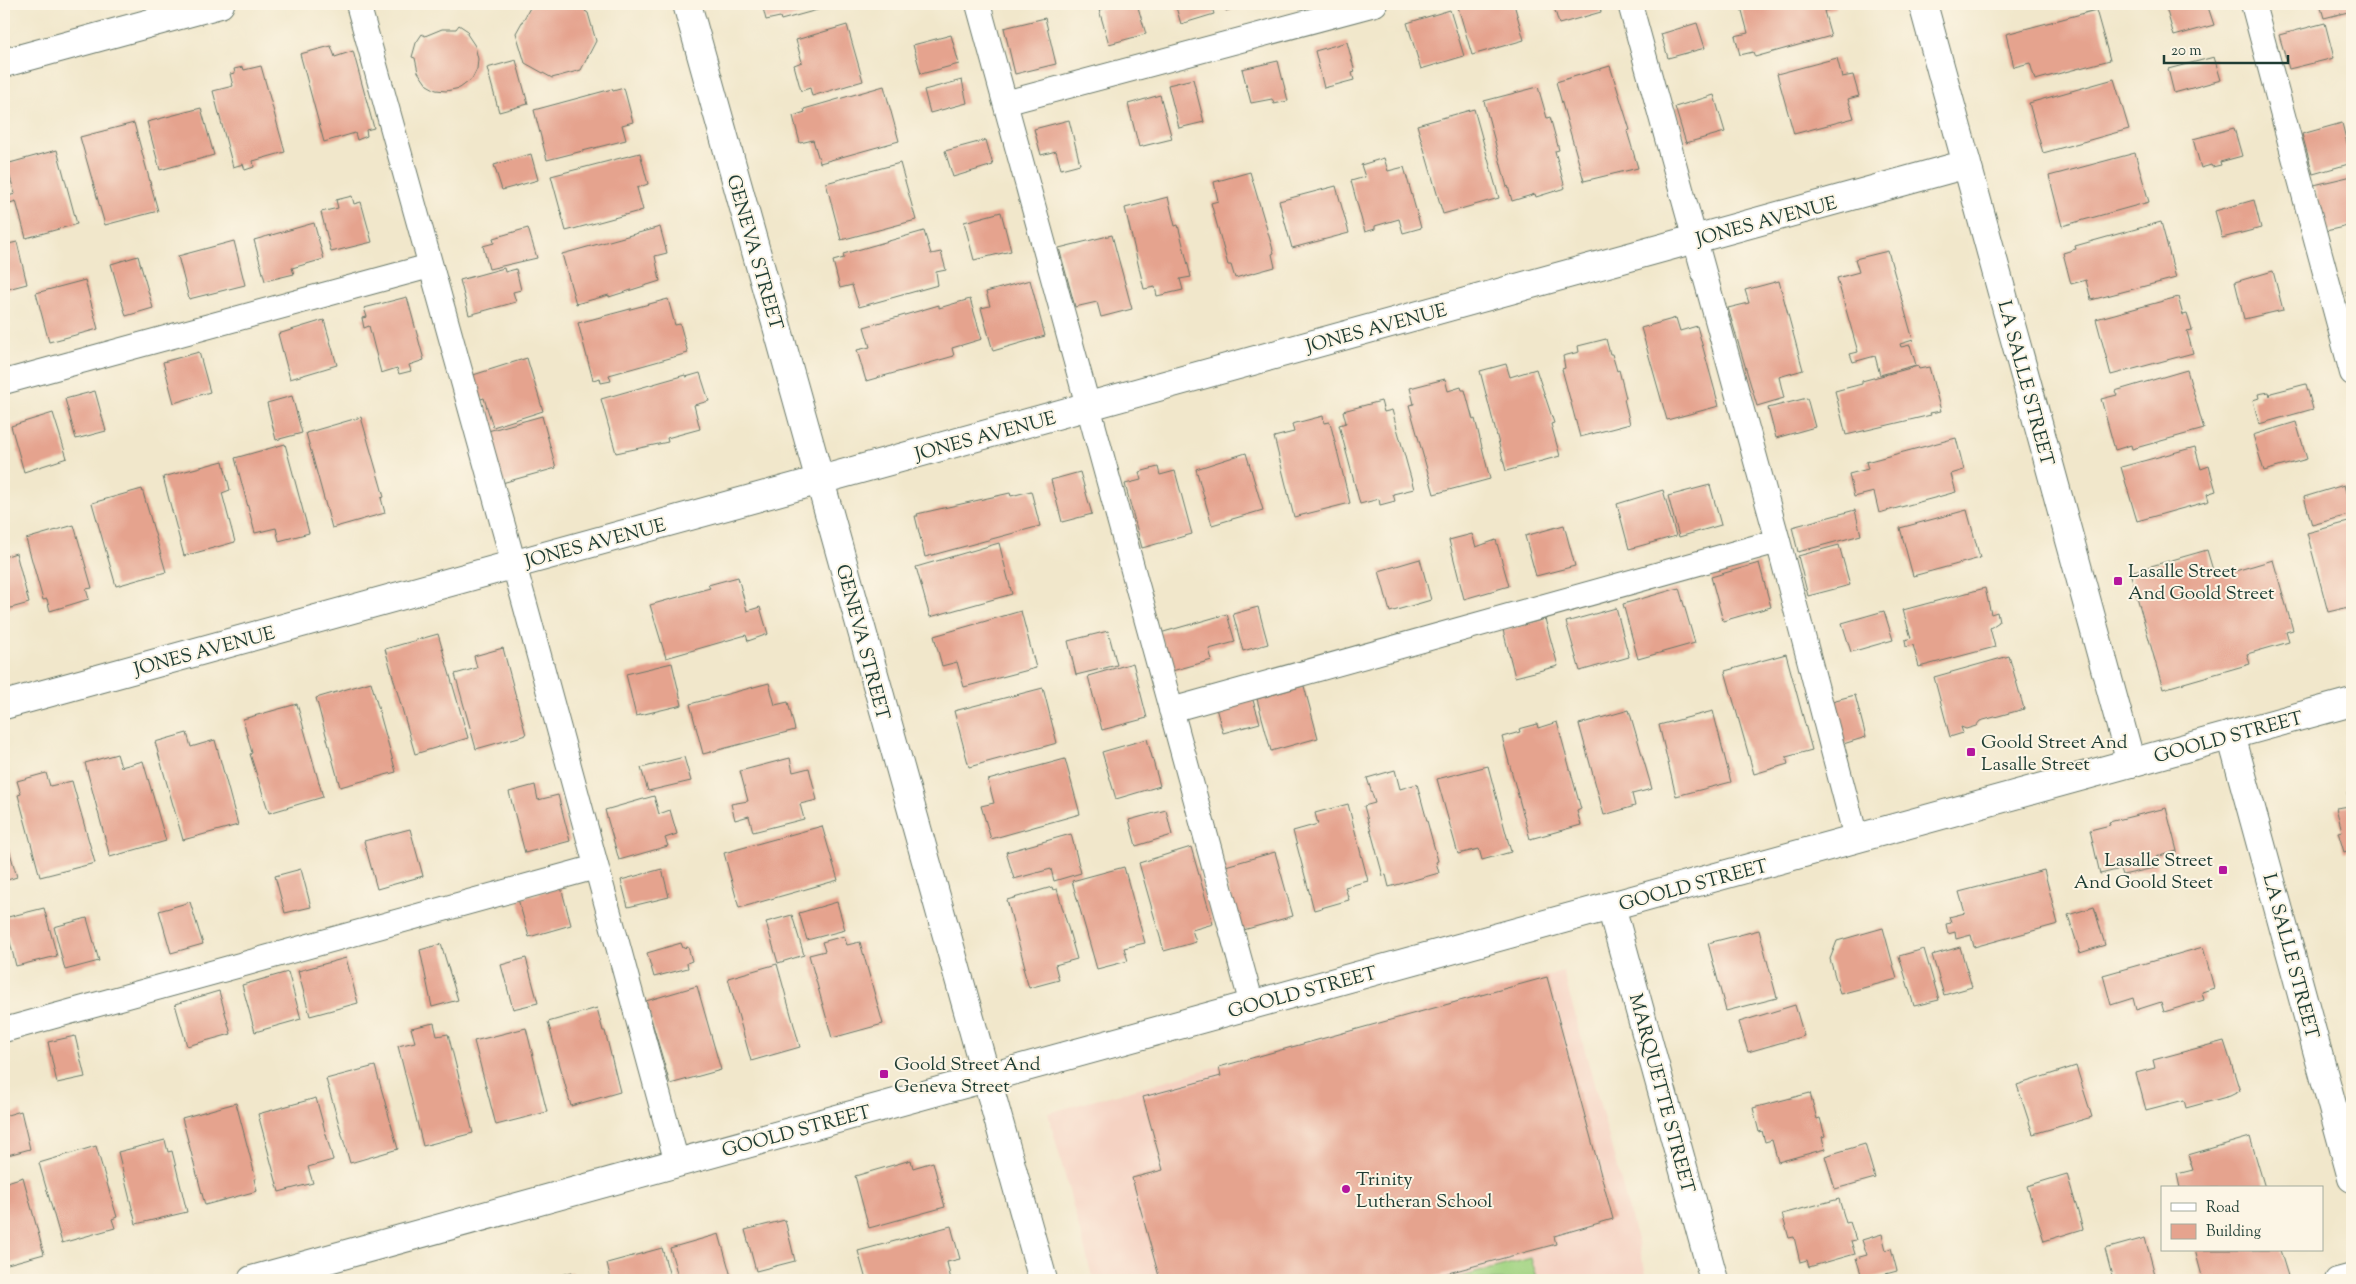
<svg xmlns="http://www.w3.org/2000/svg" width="2356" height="1284" font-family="'Sorts Mill Goudy',serif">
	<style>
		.built { fill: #f5d2c2 }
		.green { fill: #a3d483; stroke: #61885c }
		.building { fill: #e5a38e }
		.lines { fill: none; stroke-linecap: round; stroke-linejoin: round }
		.service-casing { stroke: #687869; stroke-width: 26 }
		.minor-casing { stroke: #687869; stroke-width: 30 }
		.tertiary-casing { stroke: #687869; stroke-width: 30 }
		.service { stroke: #fff; stroke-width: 24 }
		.minor { stroke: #fff; stroke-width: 28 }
		.tertiary { stroke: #fff; stroke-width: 28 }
		.poi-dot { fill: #b5179e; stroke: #fcf5e5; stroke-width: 2 }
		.labels { text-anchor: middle; stroke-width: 4; stroke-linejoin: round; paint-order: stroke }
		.street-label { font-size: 19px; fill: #1f3d34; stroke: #fcf5e5 }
		.poi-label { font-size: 19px; fill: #1f3d34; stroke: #fcf5e5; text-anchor: start }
	</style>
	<rect width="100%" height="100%" fill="#fcf5e5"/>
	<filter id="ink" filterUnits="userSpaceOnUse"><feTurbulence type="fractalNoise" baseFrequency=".02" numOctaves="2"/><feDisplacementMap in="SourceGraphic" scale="10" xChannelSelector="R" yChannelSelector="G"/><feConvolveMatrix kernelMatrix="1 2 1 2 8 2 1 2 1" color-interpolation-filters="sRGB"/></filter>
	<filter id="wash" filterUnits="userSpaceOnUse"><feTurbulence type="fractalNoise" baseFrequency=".0096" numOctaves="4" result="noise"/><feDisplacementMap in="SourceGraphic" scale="20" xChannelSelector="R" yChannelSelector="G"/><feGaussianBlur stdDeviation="1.12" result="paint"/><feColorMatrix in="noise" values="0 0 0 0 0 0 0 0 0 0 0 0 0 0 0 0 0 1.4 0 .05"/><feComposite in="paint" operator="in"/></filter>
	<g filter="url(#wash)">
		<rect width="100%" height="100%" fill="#f1e7cb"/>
		<!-- built -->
		<path class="built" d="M1563,971l85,309h-555l-45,-167z"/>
		<!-- green -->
		<path class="green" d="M1531,1258l7,22h-89z"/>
		<g id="blocks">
			<!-- building -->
			<path class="building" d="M539,4h50l-4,7 3,2 8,28 -15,29 -29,8 -27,-15 -9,-30 15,-27z
				M762,4h77l-58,16 -1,-3 -14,3z
				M1119,4h18l9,30 -37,10 -10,-34z
				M1175,4h36l3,10 -33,10z
				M1224,4h23l-21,7z
				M1472,4h42l10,36 -52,15 -14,-48z
				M1553,4h46l2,8 -42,12z
				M1752,4h83l1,4 -12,3 7,25 -76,21 -2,-5 -13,3 -5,-19 13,-3 -7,-26z
				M2165,4h42l7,21 -40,11z
				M2320,4h32v7l-28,7z
				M1450,10l14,46 -43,13 -14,-46z
				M2096,10l14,50 -75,20 -5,-17 -16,4 -8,-33z
				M1045,18l11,46 -41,10 -11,-46z
				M1697,23l8,25 -37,10 -7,-24z
				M2325,23l9,35 -45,11 -10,-34z
				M459,25l9,6 -1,3 8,12 3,13 -1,10 -5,10 -12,9 -14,3 -10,-1 -9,-5 -9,-13 -3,-14 -3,-1 4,-14 6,-9 3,2 17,-7h14z
				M847,25l16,56 -51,15 -2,-8 -9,3 -7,-26 8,-3 -6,-22z
				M951,35l8,29 -38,10 -8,-29z
				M1347,42l8,30 -3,1 2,7 -30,8 -9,-37z
				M331,46l4,11 18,-6 21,77 -8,2 1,6 -10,4 -2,-7 -31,9 -24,-88z
				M2214,57l7,23 -47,13 -6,-24z
				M1837,58l5,19 11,-2 6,21 -11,3 6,19 -60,16 -17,-60z
				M516,60l12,44 -29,8 -12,-44z
				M1278,61l10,40 -14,3 -2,-5 -21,4 -9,-34z
				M261,66l24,86 -32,9 1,6 -9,3 -2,-6 -10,3 -20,-76 20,-5 -3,-12 5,-1 -1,-4 9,-2 1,3z
				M1610,66l20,64 -3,1 11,37 -54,13 -28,-99z
				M1193,79l11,43 -25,6 -11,-43z
				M2114,79l15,50 -86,24 -14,-50z
				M962,80l5,23 -37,10 -6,-23z
				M884,86l15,55 -79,22 -7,-23 -13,3 -7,-27 12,-4 -1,-3z
				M1538,87l9,31 3,-1 9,33 -4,1 10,37 -29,9 -1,-3 -23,7 -4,-15 -1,1 -23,-86z
				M624,88l9,34 -11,3 4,15 -79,20 -13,-50 78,-21 1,2z
				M1160,95l12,44 -33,8 -11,-43z
				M1714,95l11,37 -39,11 -11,-36z
				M201,108l13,47 -54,15 -13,-48z
				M1474,109l25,89 -56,16 -26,-89z
				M1069,120l11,44 -19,5 -5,-18 -15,4 -7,-26z
				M134,123l24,88 -53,14 -25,-88z
				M2342,123l10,40 -39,11 -11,-40z
				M2234,128l8,28 -22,6 1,3 -9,2 -1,-2 -10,3 -8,-29z
				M986,140l7,25 -40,12 -8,-26z
				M57,150l20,74 -51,14 -10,-37 -6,2 -2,-7 7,-2 -9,-30z
				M640,153l8,31 -11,4 6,22 -77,21 -15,-55z
				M2135,153l14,49 -87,24 -13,-50z
				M531,154l7,26 -36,10 -8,-25z
				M1384,158l4,13 16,-4 17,61 -18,5 -4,-14 -24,7v3l-10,3 -14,-51 14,-4 -4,-12z
				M900,163l16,57 -75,20 -15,-57z
				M1250,172l24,81 -2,1 3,13 -40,11 -4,-13h-3l-17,-62 7,-2 -4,-19z
				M2352,176v49l-26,6 -12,-46z
				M1336,186l13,47 -57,15 -13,-47z
				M352,196l2,8 7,-2 11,40 -41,10 -10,-40 17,-4 -2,-8z
				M1168,197l7,29 3,-1 13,52 -11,2 3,11 -26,6 -2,-9 -11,2 -19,-81z
				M2254,200l7,28 -39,10 -7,-27z
				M1001,212l10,39 -37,9 -10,-38z
				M2161,222l15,56 -85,22 -5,-20 -15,4 -8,-31 13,-4 -1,-3z
				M314,223l10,36 -32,9 2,6 -29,7 -11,-41z
				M660,227l7,26 -12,3 5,25 -51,16v-2l-33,9 -14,-50z
				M528,228l9,30 -48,11 -6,-23 11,-3 -1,-5z
				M924,231l7,23 10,-2 5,18 -10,2 2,13 -79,22 -7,-22 -12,3 -7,-27 11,-3 -1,-4z
				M1112,235l20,74 -31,8 -4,-15 -22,5 -16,-59z
				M234,241l11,44 -56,14 -11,-43z
				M17,242l10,42 -23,6v-45z
				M1888,251l25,89 -13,4 1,3 9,-2 6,20 -36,10 -5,-19 -22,6 -3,-8 8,-2 -21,-74 22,-6 -4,-13z
				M138,256l15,52 -27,8 -15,-52z
				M504,268l1,4 11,-3 5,21 -8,2 3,10 -47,13 -9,-35z
				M2273,271l10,39 -39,9 -9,-37z
				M85,280l13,49 -49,13 -13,-49z
				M1030,280l15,56 -52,15 -12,-43 9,-2 -4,-14z
				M1779,281l24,89 -24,7 5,21 -27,8 -29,-98 21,-5 -4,-13z
				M2352,290v22l-6,-20z
				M407,297l17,63 -15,5 2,6 -12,3 -2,-6 -16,5 -12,-47 -5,2 -2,-10 5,-1 -3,-9z
				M2178,297l5,18 4,-1 5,16 -5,1 6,22 -82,22 -15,-56z
				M668,299l7,26 5,-1 8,29 -79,22 2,6 -10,2 -1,-5 -7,2 -15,-57z
				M970,299l12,40 -30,9 2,8 -88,25 -9,-31 13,-3 -6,-20 75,-22v3z
				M1676,318l4,13 17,-5 22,80 -52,14 -26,-92z
				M324,320l13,45 -47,14 -12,-45z
				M1606,339l4,15h2l5,17 2,-1 7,28 -2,1 6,25 -50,13 -18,-68 3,-1 -2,-12 16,-4 -1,-6z
				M199,352l11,40 -36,11 -11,-41z
				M527,358l16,53 -50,16 -9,-29 -6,2 -8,-24z
				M1506,364l4,13 26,-8 18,54 -3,1 9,32 -54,15 -26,-100z
				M1918,366l1,3 10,-2 12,44 -11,2 1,2 -85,20 -11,-44 27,-7v-3z
				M2187,370l17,59 -72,20 -1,-4 -16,5 -14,-51 16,-4 -2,-4z
				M700,373l9,28 -15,4 6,24 -33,9 1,4 -52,11 -15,-54 84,-24 1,2z
				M1445,379l3,12 13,-4 1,3h3l8,30 2,-1 15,60 -56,15 -25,-89 5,-1 -4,-16z
				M2306,384l7,25 -54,15 -6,-24 6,-2 -1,-4 11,-2 1,4 1,-3z
				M95,391l11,40 -30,8 -11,-40z
				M292,396l10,37 -26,7 -9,-37z
				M1807,398l8,29 -39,11 -8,-30z
				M1381,401l3,11 8,-2 22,79 -21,5 2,7 -15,4 -1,-6 -19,5 -21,-79 7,-2 -3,-12z
				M53,413l14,45 -43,14 -13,-46z
				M542,416l14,52 -54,15 -14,-52z
				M1323,416l1,7 6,-1 20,81 -56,14 -20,-80 20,-5 -2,-8z
				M361,417l23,80 -3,1 4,15 -53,15 -26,-95z
				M2296,422l11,37 -43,12 -11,-36z
				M1956,438l8,32 -13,4 5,18 -77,21 -5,-21 -20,5 -5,-23 19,-5 -2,-7z
				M285,444l24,89 -30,8 -3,-13 -21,5 -20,-75z
				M2195,447l6,22 8,-3 7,25 -9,3 2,7 -72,20 -16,-54z
				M1246,453l17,57 -51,15 -16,-56z
				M223,461l7,29 -8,3 13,49 -51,14 -21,-79z
				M1158,467l2,8 15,-4 17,63 -50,14 -17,-64 16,-4 -2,-8z
				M1080,472l12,42 -30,8 -11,-42z
				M1710,485l11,40 -42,12 -11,-41z
				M2344,485l8,29 -40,11 -8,-28z
				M142,489l24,83 -50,14 -24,-83z
				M1663,490l13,46 -47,13 -12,-45z
				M1031,491l9,35 -115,31 -10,-41h3l-1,-2 93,-21 1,3z
				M1855,510l6,25 -63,17 -6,-25z
				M1967,510l13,48 -67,18 -13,-48z
				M2352,521v95l-3,-9 -21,5 -21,-79z
				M74,525l18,63 -6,1 3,10 -39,12 -3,-12 -4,1 -17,-61z
				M1564,525l11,41 -39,10 -11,-40z
				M1472,534l4,13 20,-7 13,46 -45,13 -15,-59z
				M999,543l13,51 -82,23 -14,-50z
				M1839,545l11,40 -42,11 -10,-40z
				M2207,550l8,27 58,-17 20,70 -7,2 3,10 -42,12 3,10 -87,25 -33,-117z
				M16,553l13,50 -25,7v-53z
				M1420,559l11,41 -41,12 -11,-41z
				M1759,563l12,44 -48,14 -12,-44z
				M738,577l9,34 13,-4 8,27 -20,7 -2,-6 -80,23 -16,-53 60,-17 -2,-3z
				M1679,588l16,55 -57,16 -15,-55z
				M1985,588l6,26 6,-2 2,10 -9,6 5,19 -76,20 -6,-22 -7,2 -1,-7 6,-2 -8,-28z
				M1258,607l10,37 -25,7 -10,-37z
				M1616,608l13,49 -49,14 -14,-49z
				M1021,611l15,57 -72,19 -7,-25 -15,4 -8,-30z
				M1884,611l9,29 -42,12 -9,-29z
				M1227,614l8,28 -26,7 3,11 -40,11 -12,-38z
				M1545,619l13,47 -43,11 -12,-47z
				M1108,631l9,34 -41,10 -8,-34z
				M438,634l30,104 -53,16 -30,-105z
				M503,648l23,87 -50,14 -21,-75 22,-6 -3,-12z
				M1786,654l26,96 -26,7 2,7 -34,10 -29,-103z
				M2009,656l15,53 -44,12 -4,5 -10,3 -5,-2 2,6 -13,4 -16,-60z
				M672,663l10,42 -46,11 -10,-42z
				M1133,663l14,55 -45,12 -14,-54z
				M371,682l25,90 -56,15 -24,-89z
				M769,683l6,22 13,-3 7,28 -92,24 -13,-50z
				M1304,686l14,52 -47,13 -14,-52z
				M1043,688l14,55 -88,24 -15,-56z
				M1855,695l11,42 -26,8 -12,-43z
				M1252,697l8,26 -37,10 -7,-25z
				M297,704l26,93 -54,16 -19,-59 2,-1 -9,-34z
				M1629,710l23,79 -20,5 3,12 -31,9 -25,-91z
				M1713,711l18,71 -55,14 -17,-71z
				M1557,722l24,87 -4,2 4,14 -51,14 -28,-102 18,-5 -1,-3 15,-4 3,-1 1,4z
				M187,733l4,14 24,-7 23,85 -55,15 -28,-98z
				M1147,739l13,47 -44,13 -14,-47z
				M117,754l4,13 22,-6 23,80 -56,16 -25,-94z
				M684,757l7,24 -43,10 -7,-23z
				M790,758l3,14 16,-4 8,32 -17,4 4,15 -51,13 -4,-16 -14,4 -4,-16 17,-3 -8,-30z
				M1065,759l15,55 -89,25 -10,-33 13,-3 -6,-23z
				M1488,766l23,86 -29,8 -3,-11 -21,5 -21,-75z
				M1395,770l5,19 17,-5 21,77 -2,1 3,11 -50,14 -3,-12 -3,1 -19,-70 11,-3 -8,-25z
				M46,773l4,13 22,-5 23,82 -55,14 -22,-82 3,-1 -4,-13z
				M535,785l3,15 20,-5 12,46 -45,12 -16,-61z
				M2352,792v57l-8,3 -6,-20 4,-1 -6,-23 14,-2 -3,-13z
				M654,796l5,18 11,-4 7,24 -12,4 3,8 -49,14 -14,-50z
				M1348,804l20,77 -23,6 4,13 -35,10 -21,-79 25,-7 -3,-11z
				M2166,808l11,43 -21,6 2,10 -35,8 -2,-6 -21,5 -10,-44 20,-5 -1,-3z
				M1166,810l6,25 -36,11 -7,-26z
				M822,826l16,54 -99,28 -15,-55z
				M410,829l13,47 -46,13 -13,-48z
				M4,832l13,45 -13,4z
				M1071,834l10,39 -27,8 -3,-12 -37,10 -8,-27z
				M1191,847l22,77 -21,6 4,12 -32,9 -25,-88z
				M1275,852l18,64 -53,15 -18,-64z
				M1124,867l21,76 -21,5 4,13 -31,8 -25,-88z
				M301,869l10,38 -26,6 -10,-37z
				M662,869l7,28 -41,10 -7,-27z
				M2044,870l14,54 -84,23 -3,-12 -15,4 -1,-7 -7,2 -2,-10 5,-1 -2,-6 16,-4 -6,-21z
				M561,887l10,38 -42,12 -11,-38z
				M1052,887l1,3 4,-1 20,70 -22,6 4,15 -30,8 -6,-20 2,-1 -18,-67z
				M190,902l13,42 -32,9 -12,-42z
				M837,902l8,28 -38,10 -8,-27z
				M2094,907l11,38 -25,8 -12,-38z
				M44,908l13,48 -41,10 -12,-48z
				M792,915l12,40 -26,8 -12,-41z
				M87,918l12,43 -34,9 -11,-43z
				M1883,928l14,51 -57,15 -10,-35 7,-18z
				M1759,930l18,68 -51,13 -18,-68z
				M844,936l3,9 13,-3 23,82 -51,14 -23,-83 16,-4 -3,-9z
				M681,943l2,5 5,-1 4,14 -5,2 1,5 -34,9 -7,-24z
				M441,944l17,56 -26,7 -12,-57z
				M1960,947l12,40 -28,8 -12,-40z
				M2203,947l11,41 -12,4 2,8 -40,12 -3,-10 -25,8 -3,-12 -22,7 -8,-30z
				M1924,949l15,51 -25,6 -15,-50z
				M346,958l12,45 -48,13 -12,-45z
				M526,958l12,45 -25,6 -12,-44z
				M777,964l23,83 -49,14 -23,-83z
				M288,972l13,47 -46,13 -13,-47z
				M1547,977l66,242 -59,17 2,8 -134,36h-262l-28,-102 31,-8 -20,-73 78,-21 -2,-9z
				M697,986l24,84 -51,14 -24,-83z
				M219,991l12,43 -44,12 -12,-42z
				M1795,1005l9,31 -56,16 -9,-30z
				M597,1008l6,23h2l15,61 -49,14 -23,-84z
				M434,1023l3,13 11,-2 25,99 -50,13 -25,-100 17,-4 -4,-14z
				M526,1028l21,84 -51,13 -22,-84z
				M75,1036l10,41 -28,6 -9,-41z
				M2224,1041l16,50 -10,5 -44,12 -2,-8 -38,10 -10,-37 19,-5 -2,-8z
				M375,1066l23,83 -48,14 -24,-84z
				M2076,1066l16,51 -59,17 -16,-49z
				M1810,1093l7,26 3,-1 5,18 -3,1 3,12 -47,13 -6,-22 -7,2 -3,-11 -3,1 -6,-24z
				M316,1098l17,62 -25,7 5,16 -34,9 -21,-78z
				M236,1103l20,76h-2l3,12 -52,14 -23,-87z
				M21,1111l9,38 -26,7v-40z
				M2250,1137l15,51h-85l-3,-14 16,-4 -5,-15z
				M165,1140l3,12 4,-1 15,61 -51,12 -18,-72z
				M1865,1144l10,34 -40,11 -10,-33z
				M96,1146l21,71 -5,2 3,9 -53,15 -23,-80z
				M911,1160l2,8 20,-6 12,45 -76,21 -14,-52z
				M2067,1174l16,55 -39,12 -17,-55z
				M23,1177l21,77 -40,11v-82z
				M1839,1199l7,24 4,-1 6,18 -5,1 4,13 -46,13 -2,-7 -7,2 -6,-25 -5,1 -7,-24z
				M785,1220l10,41 -39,10 -11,-41z
				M951,1226l9,33 -13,3 4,18h-85l-8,-29z
				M719,1234l13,46h-53l-9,-32z
				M1882,1234l4,16 5,-2 6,23 -34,9 -7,-22 11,-3 -5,-15z
				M2145,1238l11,40 -43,2 -8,-31z
				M662,1248l9,32h-60l-4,-17z
				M2195,1250h85l8,26 -17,4h-68z
				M572,1272l3,8h-30z"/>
		</g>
	</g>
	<g filter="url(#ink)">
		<use href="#blocks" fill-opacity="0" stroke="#687869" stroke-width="1"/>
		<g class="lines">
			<!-- service casing -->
			<g class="service-casing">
				<path id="service" d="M358,4l168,604 151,555
					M978,4l274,1001
					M1630,4l148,537 78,297
					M2253,4l99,369
					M1005,103l370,-99
					M4,382l426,-116
					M1171,710l607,-169
					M4,1030l592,-163
					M2337,1280l15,-4"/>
			</g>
			<!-- minor casing -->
			<g class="minor-casing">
				<path id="minor" d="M687,4l356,1276
					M1923,4l208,759
					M4,63l216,-59
					M4,705l1963,-541
					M2231,735l121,443
					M1611,906l103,374"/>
			</g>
			<!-- tertiary casing -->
			<g class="tertiary-casing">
				<path id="tertiary" d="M252,1280l2100,-578"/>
			</g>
			<!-- service -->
			<use href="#service" class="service"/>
			<!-- minor -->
			<use href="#minor" class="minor"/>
			<!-- tertiary -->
			<use href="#tertiary" class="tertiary"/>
		</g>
	</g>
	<!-- markers -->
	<g class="poi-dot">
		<rect x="2113" y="576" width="10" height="10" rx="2.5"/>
		<rect x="1966" y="747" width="10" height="10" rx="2.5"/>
		<rect x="2218" y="865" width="10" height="10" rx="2.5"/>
		<rect x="879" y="1069" width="10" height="10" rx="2.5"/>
		<circle cx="1346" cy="1189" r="5"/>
	</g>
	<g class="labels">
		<!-- street labels -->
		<g class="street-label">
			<text transform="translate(1766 220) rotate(-15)" y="7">JONES AVENUE</text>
			<text transform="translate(756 252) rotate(74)" y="7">GENEVA STREET</text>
			<text transform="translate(1376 327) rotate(-15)" y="7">JONES AVENUE</text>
			<text transform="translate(2027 383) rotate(75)" y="7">LA SALLE STREET</text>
			<text transform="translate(985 435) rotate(-15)" y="7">JONES AVENUE</text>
			<text transform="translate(595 542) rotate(-15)" y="7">JONES AVENUE</text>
			<text transform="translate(864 642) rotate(75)" y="7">GENEVA STREET</text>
			<text transform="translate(204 650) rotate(-15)" y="7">JONES AVENUE</text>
			<text transform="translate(2228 736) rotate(-15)" y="7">GOOLD STREET</text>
			<text transform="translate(1693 884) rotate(-15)" y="7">GOOLD STREET</text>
			<text transform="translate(2292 956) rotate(75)" y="7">LA SALLE STREET</text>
			<text transform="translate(1302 991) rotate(-15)" y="7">GOOLD STREET</text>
			<text transform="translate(1663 1093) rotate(75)" y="7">MARQUETTE STREET</text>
			<text transform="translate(796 1130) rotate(-15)" y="7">GOOLD STREET</text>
		</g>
		<!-- poi labels -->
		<g class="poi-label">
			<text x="2128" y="577">Lasalle Street<tspan x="2128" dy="22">And Goold Street</tspan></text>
			<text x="1981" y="748">Goold Street And<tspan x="1981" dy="22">Lasalle Street</tspan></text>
			<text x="2213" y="866" text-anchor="end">Lasalle Street<tspan x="2213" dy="22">And Goold Steet</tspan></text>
			<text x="894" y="1070">Goold Street And<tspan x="894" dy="22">Geneva Street</tspan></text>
			<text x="1356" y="1185">Trinity<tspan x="1356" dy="22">Lutheran School</tspan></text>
		</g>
	</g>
	<!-- margin -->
	<rect width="2356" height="1284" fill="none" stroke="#fcf5e5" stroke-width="20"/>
	<!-- legend -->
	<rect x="2161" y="1186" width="162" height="65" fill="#fcf5e5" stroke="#a4ab9e"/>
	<rect x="2171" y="1203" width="25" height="8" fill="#ffffff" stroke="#a4ab9e"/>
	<text x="2206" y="1212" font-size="15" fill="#1f3d34">Road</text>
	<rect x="2171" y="1224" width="25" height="15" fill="#e5a38e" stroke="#a4ab9e"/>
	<text x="2206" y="1236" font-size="15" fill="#1f3d34">Building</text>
	<!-- scale -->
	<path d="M2164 55v8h124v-8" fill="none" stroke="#1f3d34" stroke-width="2.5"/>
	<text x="2171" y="55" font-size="15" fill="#1f3d34" stroke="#fcf5e5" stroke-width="4" paint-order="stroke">20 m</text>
</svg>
